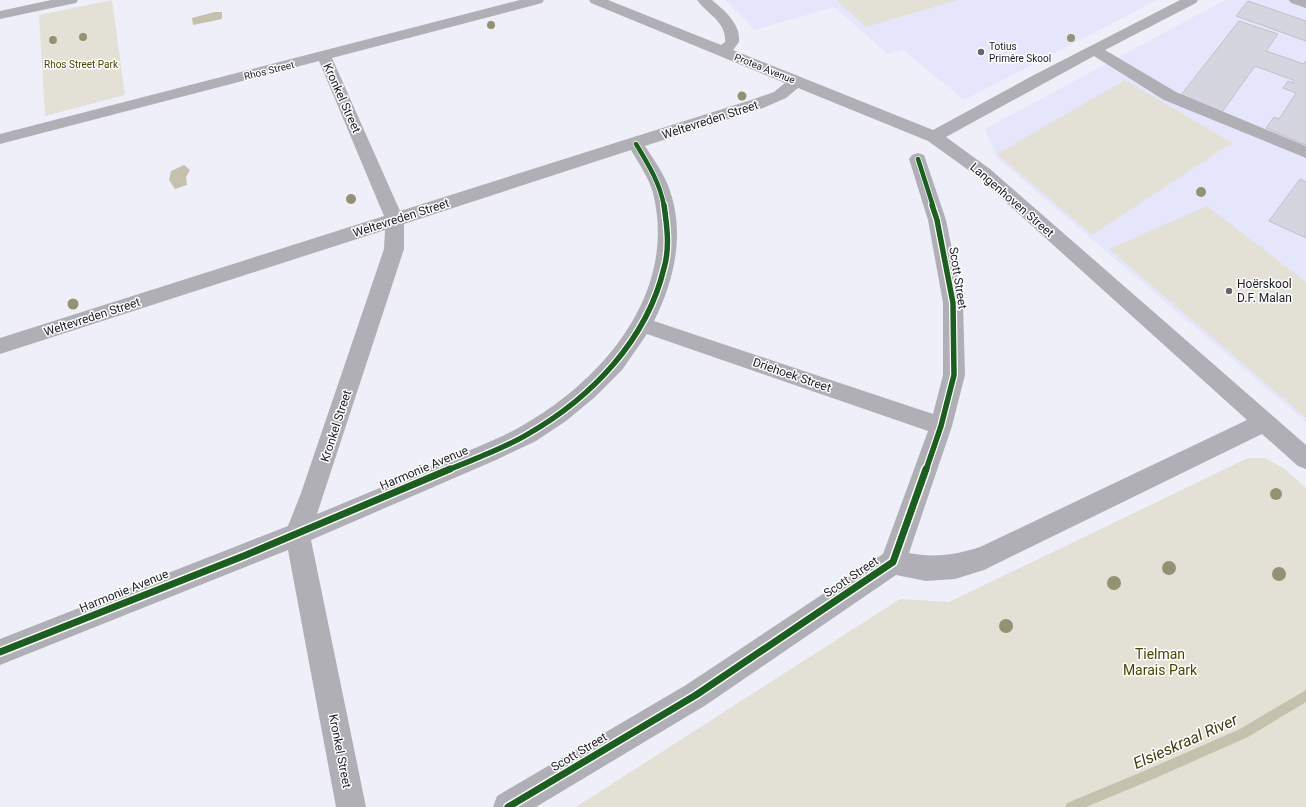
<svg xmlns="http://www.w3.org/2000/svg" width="1306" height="807" font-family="Roboto,sans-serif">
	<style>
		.built { fill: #e5e5fc }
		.green { fill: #e3e1d6 }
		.water { fill: #c4c1ac }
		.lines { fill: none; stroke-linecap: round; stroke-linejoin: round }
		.stream { fill: #c4c1ac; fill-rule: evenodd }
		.building { fill: #d5d5e0; stroke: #c0c0cb }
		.minor { fill: #afafb5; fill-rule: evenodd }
		.cycleway-far2-casing { stroke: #fff; stroke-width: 6 }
		.cycleway-far1-casing { stroke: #fff; stroke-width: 8 }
		.cycleway-casing { stroke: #fff; stroke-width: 10 }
		.cycleway-far2 { stroke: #1b5e20; stroke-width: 4.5 }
		.cycleway-far1 { stroke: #1b5e20; stroke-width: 5.5 }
		.cycleway { stroke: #1b5e20; stroke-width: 7 }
		.tree { fill: #959173 }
		.poi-dot { fill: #656571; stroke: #fff; stroke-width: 1.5 }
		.labels { text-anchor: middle; stroke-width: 3; stroke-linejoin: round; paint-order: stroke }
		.far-poi-label { font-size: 10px; fill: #1b1b27; stroke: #fff; text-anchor: start }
		.far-park-label { font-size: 10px; fill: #4c4404; stroke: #fff }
		.far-street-label { font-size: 10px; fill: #1b1b27; stroke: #fff }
		.street-label { font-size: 12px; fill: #1b1b27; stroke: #fff }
		.poi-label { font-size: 12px; fill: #1b1b27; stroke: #fff; text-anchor: start }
		.near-park-label { font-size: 14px; fill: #4c4404; stroke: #fff }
		.near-water-label { font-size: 16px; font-style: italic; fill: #423c10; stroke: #fff }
	</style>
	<rect width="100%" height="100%" fill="#efeffa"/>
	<!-- built -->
	<path class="built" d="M725,0h432l-193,100 -61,-50 -15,4 -54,-47 -79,23z
		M1225,0h81v422l-308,-263 -13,-30z"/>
	<!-- green -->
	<path class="green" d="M112,0l13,95 -80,21 -6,-101z
		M836,0h122l-92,27z
		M1125,80l107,63 -140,92 -95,-81z
		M1207,206l99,76v136l-197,-169z
		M1248,458h17l20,11 21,19v319h-730l324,-208 49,3z"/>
	<!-- water -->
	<path class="water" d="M215,12h7v7l-29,6 -1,-7z
		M184,165l6,5 -4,7 1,8 -12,4 -6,-9 2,-9z"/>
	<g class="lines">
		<!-- stream -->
		<path class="stream" d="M1306,690v12l-58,35 -97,43 -65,27h-21l2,-4 77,-32 96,-42z"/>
	</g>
	<!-- building -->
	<path class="building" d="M1248,1l58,20v20l-70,-25z
		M1239,21l39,13 -12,17 38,13 2,-3v84l-40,-17 8,-11 5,2 17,-26 -13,-5 5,-7 6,2 -1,-3 -38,-14 -33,46 -41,-17z
		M1300,179l6,3v56l-37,-17z"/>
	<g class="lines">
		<!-- minor -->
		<path class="minor" d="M51,0h27l-2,3 -5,1 -71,15v-8z
			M520,0h24l-2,3 -210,55 68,153 351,-111 23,-8 11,-9 -194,-80 -2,-3h19l113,45 4,-3c2,-20 -18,-28 -28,-42h15c13,11 29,24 27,42l-6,8 200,80 99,-54 148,-76h18l-2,3 -91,47 71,42 130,54v12l-142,-58 -70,-44 -148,81 44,32 316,276v24l-8,-3 -36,-32 -278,136 -29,9 -29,2 -30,-6 -190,130 -170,102h-43l4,-11 189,-111 197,-131 45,-123 -281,-97 -25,36 -27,27 -29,24 -30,20 -40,19 -185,80 55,267h-30l-48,-257 -288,115v-26l288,-113 13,-33 83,-244 1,-19 -385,124v-16l384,-122 -65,-155 -319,83v-10zM798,88l130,53 50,36 269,243 -267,127c-25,8 -46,11 -71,6l43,-127 13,-51 -2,-72 -17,-83 -22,-65 -6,-2 -6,2 -3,4 19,61 15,83v72l-10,39 -279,-93c20,-39 31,-87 16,-130 -5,-16 -16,-31 -25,-45l118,-38 23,-10zM631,150c8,14 18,28 22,43 25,101 -51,188 -133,234 -27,15 -56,25 -83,37 -40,16 -80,34 -120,50l87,-265v-25z
			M1289,0h17v8l-15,-5z"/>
		<!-- cycleway-far2 casing -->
		<g class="cycleway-far2-casing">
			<path id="cycleway-far2" d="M636,144c12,20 24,39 28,62
				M918,159l15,47"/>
		</g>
		<!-- cycleway-far1 casing -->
		<g class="cycleway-far1-casing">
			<path id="cycleway-far1" d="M448,470c26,-11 55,-21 80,-36 63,-36 119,-94 136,-166 6,-20 3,-42 0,-63
				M926,470l15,-44 13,-51 -1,-72 -16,-83 -5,-15"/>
		</g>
		<!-- cycleway casing -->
		<g class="cycleway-casing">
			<path id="cycleway" d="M0,652l246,-97 204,-86
				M508,807l188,-112 197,-133 33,-93"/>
		</g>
		<!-- cycleway-far2 -->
		<use href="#cycleway-far2" class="cycleway-far2"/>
		<!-- cycleway-far1 -->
		<use href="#cycleway-far1" class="cycleway-far1"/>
		<!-- cycleway -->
		<use href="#cycleway" class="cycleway"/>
	</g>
	<!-- trees -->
	<g class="tree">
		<circle cx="491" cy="25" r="4"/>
		<circle cx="83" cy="37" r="4"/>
		<circle cx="1071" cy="38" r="4"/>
		<circle cx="53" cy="40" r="4"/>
		<circle cx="742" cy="96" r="4.5"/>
		<circle cx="1201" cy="192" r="5"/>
		<circle cx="351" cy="199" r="5"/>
		<circle cx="73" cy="304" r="5.5"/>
		<circle cx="1276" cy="494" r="6"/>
		<circle cx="1169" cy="568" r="7"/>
		<circle cx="1279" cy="574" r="7"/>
		<circle cx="1114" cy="583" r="7"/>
		<circle cx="1006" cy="626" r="7"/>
	</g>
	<!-- markers -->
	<g class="poi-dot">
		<circle cx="981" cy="52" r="4"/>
		<circle cx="1229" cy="291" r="4"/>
	</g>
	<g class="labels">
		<!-- far-poi labels -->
		<g class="far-poi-label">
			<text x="989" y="50">Totius<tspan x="989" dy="12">Primêre Skool</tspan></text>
		</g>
		<!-- far-park labels -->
		<g class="far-park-label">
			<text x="81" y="68">Rhos Street Park</text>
		</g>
		<!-- far-street labels -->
		<g class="far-street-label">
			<text transform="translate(765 68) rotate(22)" y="4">Protea Avenue</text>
			<text transform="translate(269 70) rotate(-14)" y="4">Rhos Street</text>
		</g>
		<!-- street labels -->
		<g class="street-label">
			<text transform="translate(342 98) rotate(66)" y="4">Kronkel Street</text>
			<text transform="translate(710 120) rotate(-18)" y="4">Weltevreden Street</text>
			<text transform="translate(1012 200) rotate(41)" y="4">Langenhoven Street</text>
			<text transform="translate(401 218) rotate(-18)" y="4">Weltevreden Street</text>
			<text transform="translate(958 278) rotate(81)" y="4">Scott Street</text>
			<text transform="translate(92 317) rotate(-18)" y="4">Weltevreden Street</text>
			<text transform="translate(792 375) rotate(19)" y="4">Driehoek Street</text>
			<text transform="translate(336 426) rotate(-72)" y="4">Kronkel Street</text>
			<text transform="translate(424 468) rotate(-23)" y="4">Harmonie Avenue</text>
			<text transform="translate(851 577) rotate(-34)" y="4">Scott Street</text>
			<text transform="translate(124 591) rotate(-22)" y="4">Harmonie Avenue</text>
			<text transform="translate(340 751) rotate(79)" y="4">Kronkel Street</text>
			<text transform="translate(579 752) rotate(-31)" y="4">Scott Street</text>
		</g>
		<!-- poi labels -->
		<g class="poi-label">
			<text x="1237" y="288">Hoërskool<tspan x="1237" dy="14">D.F. Malan</tspan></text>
		</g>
		<!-- near-park labels -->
		<g class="near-park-label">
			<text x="1160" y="659">Tielman<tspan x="1160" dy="16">Marais Park</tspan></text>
		</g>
		<!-- near-water labels -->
		<g class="near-water-label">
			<text transform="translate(1185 741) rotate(-24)" y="6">Elsieskraal River</text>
		</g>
	</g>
</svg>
